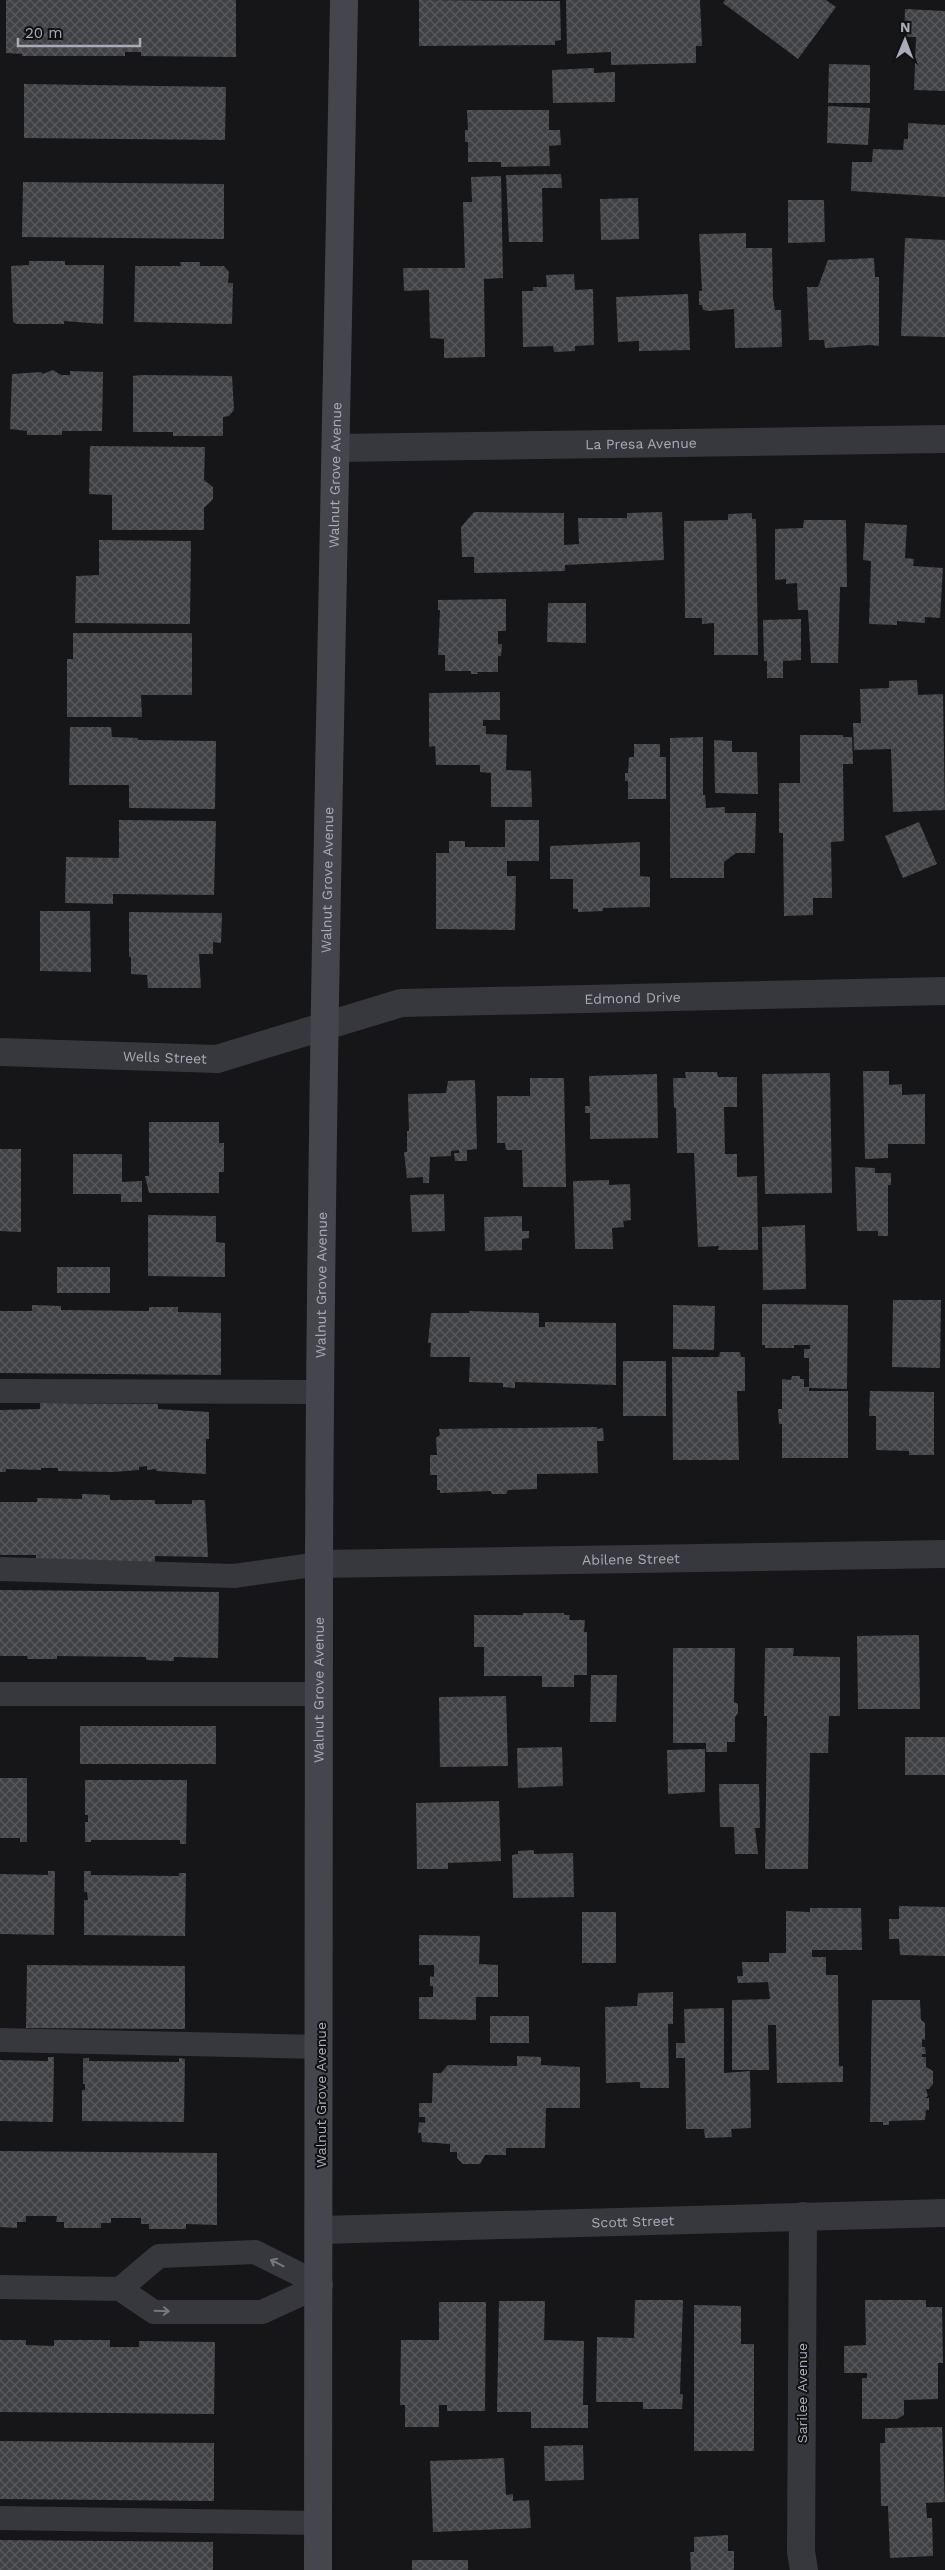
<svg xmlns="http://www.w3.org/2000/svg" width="945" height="2570" font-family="'Work Sans',sans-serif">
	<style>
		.building { fill: url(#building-cross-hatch) }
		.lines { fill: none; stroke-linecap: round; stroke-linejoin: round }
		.service { stroke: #37383d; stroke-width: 24 }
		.minor { stroke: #37383d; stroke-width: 28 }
		.secondary { stroke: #45464d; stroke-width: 28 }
		.oneway { stroke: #757881 }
		.labels { text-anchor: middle; stroke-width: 4; stroke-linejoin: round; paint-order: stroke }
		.street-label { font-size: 14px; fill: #a8acb8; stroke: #111113 }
	</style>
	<defs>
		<pattern id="building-cross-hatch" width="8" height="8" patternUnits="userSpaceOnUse" patternTransform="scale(1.25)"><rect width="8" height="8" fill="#404145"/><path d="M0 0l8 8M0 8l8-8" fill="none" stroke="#595a5e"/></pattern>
	</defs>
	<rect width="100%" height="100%" fill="#161618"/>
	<!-- building -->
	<path class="building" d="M6,0h230v57l-95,-1v-4h-16v4h-103v-2l-16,-1z
		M419,0l141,1 1,39 -6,1v4l-136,1z
		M566,0h134l2,46h-6v17l-85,2v-13l-44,2z
		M725,0h101l10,7 -38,52 -75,-56z
		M905,9l40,2v80l-31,-1 2,-53h-12z
		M829,64l41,1v38h-42z
		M594,68v5l21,-1v30l-62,1 -1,-33z
		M24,84l202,3 -1,53 -201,-2z
		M828,106l42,2 -2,37 -41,-2z
		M467,110h82v20h11l1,15 -12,1 1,20 -49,1v-5h-33v-20h-3v-12h3z
		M908,123l37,2v72l-94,-6 1,-29h20l1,-13 30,1 1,-11h4z
		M561,174l1,14h-20l1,54h-34l-3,-67z
		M501,176l2,102 -19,1 1,78 -41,1v-19l-14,-1 -1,-48 -25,1 -1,-23h62l-2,-66h9l-1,-25z
		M23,182l201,2v55l-202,-2z
		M638,198l1,41 -38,1 -1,-41z
		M788,200h36l1,42 -37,1z
		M746,233v15h26l1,50 2,12h6l1,37 -47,1 -1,-39 -25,2 -6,-1 -1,-5h-3v-14h3l-3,-57z
		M905,238l40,2v97l-44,-1z
		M874,258l1,19h4v69l-9,-1 -45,3 -1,-8h-15l-2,-53h11l10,-27z
		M29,261h36v4h39l-1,59 -39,-3v3h-47l-4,-2 -2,-56 18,-1z
		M180,262h20v4h24l5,6 -1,11h5l-1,41 -98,-2 1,-56h46z
		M574,274l1,16 18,-1 1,56 -19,1v5l-21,1 -1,-6 -30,1 -1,-56h11v-4h14l-1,-12z
		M688,294l2,56 -51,1v-10l-21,1 -2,-45z
		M53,370l8,5h9v-4l33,1 -1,59h-40v4h-35v-4l-17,-2 2,-55 29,-2 2,2z
		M141,375l91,1 2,34 -5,6 -6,1v19h-50v-4h-40v-56z
		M90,446l115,1 -1,33 9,7v12l-9,9v22h-92v-35l-23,-1z
		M474,512l90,1v32l15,-1 -1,-26h49v-5l35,-1 2,48 -99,5v6l-91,2v-16h-12l-1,-30z
		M752,513v6h4l2,136h-44v-32l-12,1v-6h-17l-1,-97 44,-1v-6z
		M804,520h42l1,67h-7l-2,76h-27l-3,-53h-10l-1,-27 -11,1v-5l-11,1v-51l28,-1z
		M865,523l42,2 -2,33 9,1 -1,7 30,2 -3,50 -15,-1v6l-28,-2v4l-28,-1 2,-63 -8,-1z
		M99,540l92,1 -1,83 -115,-1 1,-47 23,-1z
		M506,599v32h-8v13h4l-1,12h-3v16h-21l1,2h-7v-3h-26v-16h-7l2,-45h-2v-10z
		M548,603h38v40l-39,-1z
		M801,619v41l-18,1v17h-16v-17h-3l-1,-41z
		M73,633h119v62h-51l1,22h-75v-58h6z
		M917,680l1,15 25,-1 2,116 -52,2 -2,-63 -37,1 -1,-27h8l-1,-34 29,-1v-7z
		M500,692v28h-17v6h3v8l21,1 -1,35 25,1 1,36h-41v-34l-11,-1v-7h-44l-1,-19 -6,1v-54z
		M70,727h41l1,10 26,1v2l78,1 -1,68 -86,-1v-23h-60z
		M800,735h43v2h9l1,27h-10l1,77 -13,1 1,56h-19v17l-29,1 -1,-83h-4v-50h21z
		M703,737v58h2l1,13 19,-1v6h31l-1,40h-19l-12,9v16h-54v-140z
		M714,740l18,1v11h25l1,42 -43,-1z
		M634,744h26v13h6v42h-38v-18h-3v-8h3l1,-16h5z
		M119,820l97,1 -2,74 -101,-1v10l-48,-1 1,-46 53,1z
		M505,820h34v41h-32v15h9l-1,54 -79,-1v-76h13v-12h16v6h40z
		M919,822l18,42 -34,14 -18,-42z
		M640,842v34l10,1v30l-47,1v3l-25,1v-3h-5v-30h-23v-33z
		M40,911h50l1,61 -51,-1z
		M129,912l93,1 -1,30 -8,-1v12h-14l2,34h-53l-1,-13 -16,-1v-17h-2z
		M863,1071h26v14l13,-1v11l23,-1v50h-37v14l-23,1z
		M685,1072h32l1,5h19v30h-13l1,47h12v23l20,-1 1,74h-40l1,-4 -21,1 -4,-94h-17l-1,-45h-2l-1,-30h13z
		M830,1073l2,120 -67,1 -3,-120z
		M657,1074l1,64 -68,1v-26h-5v-7h5l-1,-30z
		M530,1078h34l2,109h-43l-1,-37h-16l-1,-7h-8v-47h33z
		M475,1080l2,69 -10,1v11h-12l-1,-8h5v-3l-8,1v5l-21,1 -1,26h-6v-6l-16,1 -3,-26h3v-21h2l-1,-37 38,-1 2,-12z
		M149,1122h70v21h5v29h-5v21h-70l-4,-17h4z
		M0,1149h21v83l-21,-1z
		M73,1154h49v28l20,-1v21h-21v-8h-48z
		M855,1167l20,1v5h16v12h-3v51h-10v-5h-21z
		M609,1180v5l21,-1 1,36 -8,1 1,6 -12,1 1,21h-38l-2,-68z
		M444,1194l1,37 -33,1 -2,-37z
		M148,1215l68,1v26l9,1v34l-77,-1z
		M522,1216v15h7v7l-7,1v11l-37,1 -1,-34z
		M805,1225l1,64 -43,1 -1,-63z
		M57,1267h53v26h-53z
		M893,1300h48l-1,68 -48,-1z
		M762,1304l86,1 -1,84 -38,-1v3h39v67h-66v-34h-3l-1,-15h4v-30l9,1 1,-4h8v3h4v8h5v-29h-5v-9h6v-4h-16v3h-29v-3h-3z
		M32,1305l29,1v4l88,1v-4h29v5l43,1v62l-221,-2v-62h32z
		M673,1305l42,1 -1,44 -41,-1z
		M469,1311l70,2v14h6v-5l71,1v62l-101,-3v6l-12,-1v-4l-34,-1 1,-25h-40l1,-14h-3l3,-30h38z
		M720,1352h20l1,5h4v34h-8l2,69h-66l-1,-103h47z
		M623,1361h43v55h-43z
		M870,1391l64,1v63h-25v-4l-33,-1v-34h-7z
		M40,1403l118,1v5l51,3v27h-3v35l-50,-3v-2l-9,1v-4l-8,1v3l-26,2 -55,-1v-3h-17v2l-35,-1v3h-6v-62l40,-1z
		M597,1427v2l6,-1 1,13h-7l1,32 -61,1v15l-29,1 -2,4h-14l-1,-3 -51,2v-3h-3v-15h-7v-20h7l-1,-17 4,-3 -1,-6z
		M82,1494l28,1v5h45v4h37v-4h13l3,57 -53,-1v6l-119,-1v-6h-36v-53h37v-4l45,1z
		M0,1590l219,2 -1,66 -44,-1v4l-28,-1v-3l-89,-1v3h-29l-1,-3h-27z
		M523,1613h41v2h6l-1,5h16l-1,12h3v43h-13v12h-32v-11h-58v-29h-10v-32h49z
		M919,1635l1,74h-62l-1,-73z
		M673,1648h62l-1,54 4,2v9l-3,4v25h-8v10h-21v-9h-33z
		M765,1648h29l-1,8 47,1v59h-11l-1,37h-18l-2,116h-43l2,-153h-3z
		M591,1675h26l-1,47h-26z
		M506,1696l2,70 -68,1 -1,-70z
		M80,1726h136v38h-136z
		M905,1737h40v38h-40z
		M562,1747l1,39 -45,2 -1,-40z
		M705,1749v43l-37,2 -1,-44z
		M0,1778h27v64h-7v-4h-20z
		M85,1780h102l-1,64h-6v-4h-89v2h-6v-20h3v-7h-3z
		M719,1784h40l1,44h-5l3,26h-23l-1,-27h-14z
		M499,1801l2,60 -53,2v6h-31l-1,-66z
		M534,1850v4l39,-1 1,44 -61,1 -1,-43 6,-1v-3z
		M48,1871h7l-1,64 -54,-1v-60l48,1z
		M84,1871h7v4l88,1v-3h7l-1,63 -101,-1v-35h4l-1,-8h-3z
		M899,1906l46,1v49l-45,-1 -1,-16h-10v-20h10z
		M810,1908h51l1,42h-50v7h14v18h12l1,91h4v16l-66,1 -1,-58h-8l1,45h-37v-70l38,-1 -2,-17 -30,1 -1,-7h6l-1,-14h27v-9h17v-42l24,1z
		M582,1912h34v51h-34z
		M419,1935l61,1 -1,28 19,1v32h-22v23l-57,-1v-22h14v-11h-3v-10l4,1v-12h-15z
		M27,1965l158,1v63l-159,-1z
		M673,1992v32h-5l1,64h-29v-6l-34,1 -1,-76 32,-1 1,-13z
		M872,2000h48l1,20 4,3v17l-3,-1v8h3l1,7h-4v3h4v10l7,4v13l-4,5h-3l2,7 -3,2h4v12h-3l-1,10 -36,1v4h-6v-3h-13z
		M724,2008v65l26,-2 1,57 -20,1 1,8 -27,1 -1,-9h-18l-1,-71h-9v-15h9l-1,-34z
		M490,2016h39v27h-39z
		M517,2056l24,1v8l39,2v41h-34l-1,40h-39v7h-21l-5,9h-17l-6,-6v-6h-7v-8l-28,-2 -1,-9h-3l1,-11 6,1v-6h-6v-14h13l1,-30h8l7,-8 69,1z
		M48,2057h6l-1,65 -53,-1v-61l48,1z
		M83,2058h6v3l90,1v-4l6,1 -1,63 -102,-1v-31h3v-6h-2z
		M0,2151l217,2v72l-31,-1v5h-37v-5h-8v-6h-30v5h-10v5h-37v-6h-8l1,-6h-31v6h-9v6l-17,-1z
		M635,2300h48l-3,94h3l-1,15h-39v-7h-47l1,-65 37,1z
		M865,2300h61v7h16l1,56h-5v36l-34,1v15l-7,4h-35v-41h5v-5h-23v-27l22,-1z
		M499,2301h46l-1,39 40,1 -1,64h5v23h-57v-16h-34z
		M439,2302h47l-1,109h-38v-6h-8v22h-34v-22h-5l1,-65h38z
		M694,2305l47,1v38h13v107h-60z
		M0,2340h26v5l28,1v-6h56v7h29v-6l76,1 -1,72 -214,-2z
		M942,2427l3,75 -19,1 1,15h5l1,38 -43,2 -2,-52h-7l-1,-63h5v-15z
		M0,2441l214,2v58l-214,-2z
		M583,2445l1,35 -39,1 -1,-35z
		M504,2458l2,37 7,-1v7l16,-1 2,28 -98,4 -3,-71z
		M728,2535v16h6v19h-43l-1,-18h4v-15z
		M0,2540l213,2v28h-213z
		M412,2560h56v10h-56z"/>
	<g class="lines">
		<!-- service -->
		<path class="service" d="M0,1391l321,1
			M0,1569l234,7 85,-12
			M0,1694h320
			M0,2040l320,7
			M0,2287l120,2 34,23h108l59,-27
			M120,2289l39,-33 96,-4 66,33
			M0,2518l319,5"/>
		<!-- minor -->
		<g class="minor">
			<path id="s1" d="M336,448l609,-9"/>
			<path id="s2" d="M0,1052l217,7 184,-56 544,-12"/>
			<path id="s3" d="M319,1564l626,-10"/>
			<path d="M803,2216l-2,336 3,18"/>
			<path id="s4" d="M321,2230l624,-17"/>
		</g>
		<!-- secondary -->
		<path class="secondary" id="s5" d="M318,2570c3,-336 -1,-672 1,-1007 2,-521 16,-1042 25,-1563"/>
	</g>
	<!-- one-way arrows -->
	<defs><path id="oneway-shaft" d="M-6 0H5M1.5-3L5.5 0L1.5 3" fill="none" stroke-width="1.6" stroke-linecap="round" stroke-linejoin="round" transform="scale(1.25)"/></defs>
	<g class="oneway">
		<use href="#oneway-shaft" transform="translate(277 2263) rotate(-153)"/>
		<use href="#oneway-shaft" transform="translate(162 2311) rotate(2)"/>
	</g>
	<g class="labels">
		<!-- street labels -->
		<g class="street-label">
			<text dy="5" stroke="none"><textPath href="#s1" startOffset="305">La Presa Avenue</textPath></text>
			<text dy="5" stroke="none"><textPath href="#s5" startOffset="2095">Walnut Grove Avenue</textPath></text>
			<text dy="5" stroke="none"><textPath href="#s5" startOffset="1690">Walnut Grove Avenue</textPath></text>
			<text dy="5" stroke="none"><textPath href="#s2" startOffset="641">Edmond Drive</textPath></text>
			<text dy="5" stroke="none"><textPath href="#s2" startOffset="165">Wells Street</textPath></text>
			<text dy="5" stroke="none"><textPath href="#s5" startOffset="1285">Walnut Grove Avenue</textPath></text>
			<text dy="5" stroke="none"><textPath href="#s3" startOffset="312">Abilene Street</textPath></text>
			<text dy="5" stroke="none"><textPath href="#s5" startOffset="880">Walnut Grove Avenue</textPath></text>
			<text transform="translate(321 2095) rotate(-90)" y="5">Walnut Grove Avenue</text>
			<text dy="5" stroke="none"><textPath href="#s4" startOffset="312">Scott Street</textPath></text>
			<text transform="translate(802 2393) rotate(-90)" y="5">Sarilee Avenue</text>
		</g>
	</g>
	<!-- north arrow -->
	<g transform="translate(905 40) rotate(1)" stroke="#111113" stroke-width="4" paint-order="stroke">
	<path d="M0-4L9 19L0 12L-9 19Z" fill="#a8acb8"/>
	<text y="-8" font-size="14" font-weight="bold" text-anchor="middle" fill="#a8acb8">N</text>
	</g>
	<!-- scale -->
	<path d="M18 38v8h122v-8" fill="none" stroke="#a8acb8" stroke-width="2.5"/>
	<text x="25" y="38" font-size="15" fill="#a8acb8" stroke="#111113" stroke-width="4" paint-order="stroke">20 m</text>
</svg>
